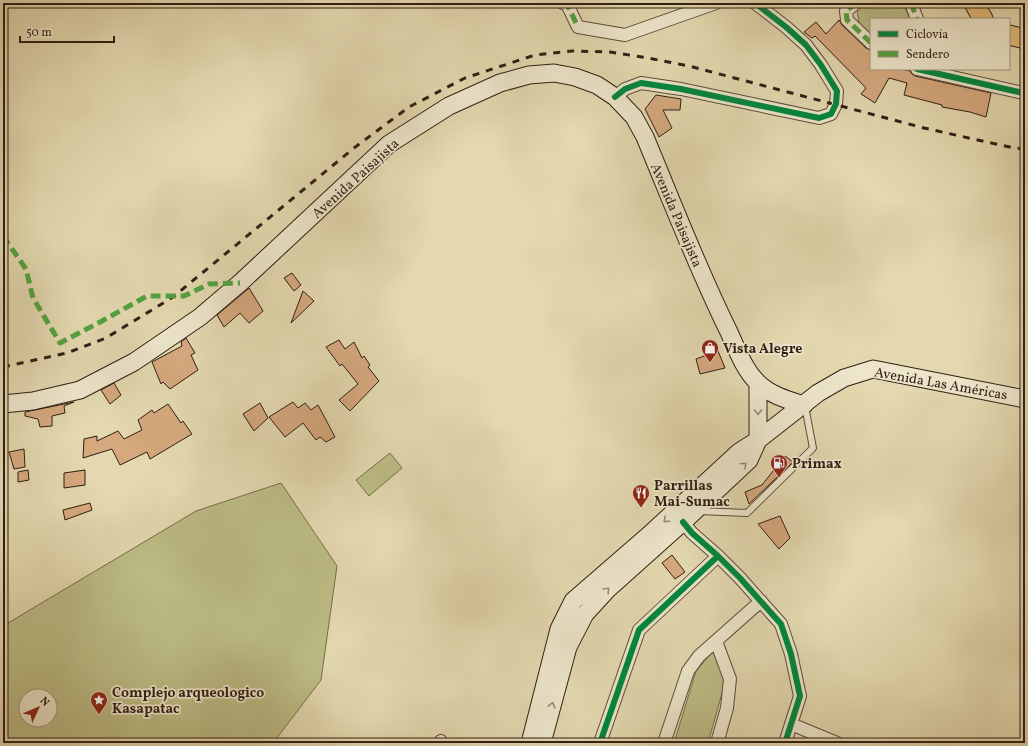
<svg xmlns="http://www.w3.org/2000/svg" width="1028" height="746" font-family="Vollkorn,serif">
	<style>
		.green { fill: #bcbc85; stroke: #766d4d; fill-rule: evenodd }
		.building { fill: #d5a87e; stroke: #301e15 }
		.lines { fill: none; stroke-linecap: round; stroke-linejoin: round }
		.lane-casing { stroke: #5d4c3c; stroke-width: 8 }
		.street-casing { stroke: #5d4c3c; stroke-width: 14 }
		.secondary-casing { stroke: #301e15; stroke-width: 19 }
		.primary-casing { stroke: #301e15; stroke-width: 21 }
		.lane { stroke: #ede6cb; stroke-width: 6 }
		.street { stroke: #ede6cb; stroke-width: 12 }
		.secondary { stroke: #ede6cb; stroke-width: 17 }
		.primary { stroke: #e2bc78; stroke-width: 19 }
		.rail { stroke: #301e15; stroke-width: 3; stroke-dasharray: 7 7; stroke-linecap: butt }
		.quiet { stroke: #52a240; stroke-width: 5; stroke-dasharray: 10 5; stroke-linecap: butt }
		.cycleway-casing { stroke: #ede6cb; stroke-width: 8 }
		.cycleway { stroke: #00873e; stroke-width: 6 }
		.oneway { stroke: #988c79 }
		.labels { text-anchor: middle; stroke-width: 3.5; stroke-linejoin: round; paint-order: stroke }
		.street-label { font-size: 14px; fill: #301e15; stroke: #ede6cb }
		.poi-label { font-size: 14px; font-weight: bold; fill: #301e15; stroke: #ede6cb; text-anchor: start }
	</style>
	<rect width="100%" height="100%" fill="#e3d8af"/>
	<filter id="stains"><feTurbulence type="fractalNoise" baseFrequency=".005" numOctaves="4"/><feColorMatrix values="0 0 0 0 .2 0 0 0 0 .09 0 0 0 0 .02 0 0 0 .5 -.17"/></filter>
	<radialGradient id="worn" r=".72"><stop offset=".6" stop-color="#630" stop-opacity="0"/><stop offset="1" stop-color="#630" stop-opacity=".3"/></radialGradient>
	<!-- green -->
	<path class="green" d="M865,3h38l7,16h-39v16l-12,-12 -2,-14z
		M390,453l12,15 -33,28 -13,-16z
		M281,483l56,83 -16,114 -48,63h-270v-117l193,-115zM26,696h24v24h-24z
		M716,648l10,31 -18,64h-34l22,-72z"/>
	<!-- building -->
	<path class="building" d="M839,20l3,5 24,23 5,2v19h31l8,2 2,3 3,2 76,17 -5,24 -16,-5 -28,-5v-2l-38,-10 3,-12 -18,-5 -14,25 -14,-9 5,-6 -51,-52 -3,2 -8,-6 12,-10 10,12z
		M656,95l25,4 -1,11h-17l9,18 -13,9 -14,-28z
		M292,273l9,12 -7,6 -10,-13z
		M249,288l14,23 -14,12 -9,-10 -16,14 -7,-12z
		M303,291l11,10 -23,22z
		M186,338l9,15 -4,2 7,15 -28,19 -7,-7 -2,2 -9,-22 30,-16 -1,-4z
		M339,340l6,9 9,-7 8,16 2,-2 6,9 -2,2 11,14 -29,30 -11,-11 19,-16 -16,-20 -2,2 -14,-19z
		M718,351l7,17 -25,6 -4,-15z
		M114,383l7,12 -11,9 -9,-14z
		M74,402l-10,4 1,7 -13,3v10l-12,1 -2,-8 -13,-3v-4z
		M293,402l5,6 7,-5 6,7 7,-5 17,32 -9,5 -6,-5 -4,3 -13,-17 -18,14 -16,-20z
		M260,403l8,15 -14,13 -11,-17z
		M168,404l13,19 2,-2 9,13 -42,25 -3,-7 -27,13 -8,-16 -29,9 1,-19 13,-3v5l21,-10 6,8 18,-9 -4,-10 14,-10 2,3z
		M24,449l1,18 -11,2 -5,-17z
		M785,456l8,6 -44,42 -4,-12 17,-7z
		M28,470l1,10 -11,2v-10z
		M85,470v15l-21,3v-15z
		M90,503l2,7 -27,10 -2,-10z
		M780,516l10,22 -11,11 -21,-25z
		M672,555l13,17 -10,7 -13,-16z"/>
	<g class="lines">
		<!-- lane casing -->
		<g class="lane-casing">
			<path id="lane" d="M699,511l48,2 66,-65 -8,-42"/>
		</g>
		<!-- street casing -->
		<g class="street-casing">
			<path id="street" d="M563,3l4,1 11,23 47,8 91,-32
				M856,3l-10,8 1,9 24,23
				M911,3l6,16
				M917,69l106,24 2,-1
				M615,97l10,-8 16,-6 40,6 138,29 12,-4 5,-10 1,-13 -16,-26 -15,-20 -20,-18 -31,-24
				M683,522l9,11 26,23 22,22 41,46 10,30 9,42 -15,47
				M716,641l14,38 -3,29 -10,35
				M791,724l46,19
				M440,743l1,-2
				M600,743l39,-113 79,-74
				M664,743l24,-72 11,-15 62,-55"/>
		</g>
		<!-- secondary casing -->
		<g class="secondary-casing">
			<path id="secondary" d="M3,404l30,-3 47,-11 54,-28 66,-45 40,-34 149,-139 60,-38 51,-23 29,-8 25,-2 21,4 22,8 18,12 19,20 11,20c27,65 52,130 83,193 8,17 16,40 30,53 12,12 30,17 46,22
				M530,743l29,-114 14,-28 76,-66 90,-83 19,-12 60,-47 26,-15 29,-9 152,30
				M542,743l26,-96 17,-33 22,-24 76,-68 66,-62 9,-20v-56"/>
		</g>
		<!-- primary casing -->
		<g class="primary-casing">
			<path id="primary" d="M974,3l9,16
				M1009,35l16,4"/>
		</g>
		<!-- lane -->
		<use href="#lane" class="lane"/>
		<!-- street -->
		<use href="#street" class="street"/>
		<!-- secondary -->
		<use href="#secondary" class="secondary"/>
		<!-- primary -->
		<use href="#primary" class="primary"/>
		<!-- rail -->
		<path class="rail" d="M3,367l64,-14 39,-15 67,-41 181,-149 55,-41 56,-29 70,-23 37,-4 38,1 38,6 41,8 235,62 90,20 11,1"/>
		<!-- quiet -->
		<path class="quiet" d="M563,3l4,1 11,23
			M856,3l-10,8 1,9 24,23
			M911,3l6,16
			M3,236l23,33 7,29 27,45 42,-22 45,-25h37l25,-12 31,-1
			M440,743l1,-2"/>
		<!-- cycleway casing -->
		<g class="cycleway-casing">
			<path id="cycleway" d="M917,69l106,24 2,-1
				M615,97l10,-8 16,-6 40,6 138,29 12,-4 5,-10 1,-13 -16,-26 -15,-20 -20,-18 -31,-24
				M683,522l9,11 26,23 22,22 41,46 10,30 9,42 -15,47
				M600,743l39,-113 79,-74"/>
		</g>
		<!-- cycleway -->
		<use href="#cycleway" class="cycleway"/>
	</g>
	<!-- one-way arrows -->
	<defs><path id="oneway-chevron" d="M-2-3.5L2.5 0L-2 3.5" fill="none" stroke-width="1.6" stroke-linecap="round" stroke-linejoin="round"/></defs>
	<g class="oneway">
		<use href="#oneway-chevron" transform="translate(758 412) rotate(89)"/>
		<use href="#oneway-chevron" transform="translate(744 465) rotate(-43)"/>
		<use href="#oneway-chevron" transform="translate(666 520) rotate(138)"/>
		<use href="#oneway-chevron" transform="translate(607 590) rotate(-45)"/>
		<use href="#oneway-chevron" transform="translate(552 705) rotate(-75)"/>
	</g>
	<!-- icons -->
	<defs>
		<g id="shop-pin" transform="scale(0.9)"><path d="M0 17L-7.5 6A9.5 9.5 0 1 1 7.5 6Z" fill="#8f2418" stroke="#ede6cb"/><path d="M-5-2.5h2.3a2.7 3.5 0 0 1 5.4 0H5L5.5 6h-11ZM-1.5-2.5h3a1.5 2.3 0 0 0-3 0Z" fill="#fff"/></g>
		<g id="fuel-pin" transform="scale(0.9)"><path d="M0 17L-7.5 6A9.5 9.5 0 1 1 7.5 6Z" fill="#8f2418" stroke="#ede6cb"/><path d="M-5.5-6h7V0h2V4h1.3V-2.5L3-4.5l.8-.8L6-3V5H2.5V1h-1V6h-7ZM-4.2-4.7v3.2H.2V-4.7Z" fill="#fff"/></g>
		<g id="restaurant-pin" transform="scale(0.9)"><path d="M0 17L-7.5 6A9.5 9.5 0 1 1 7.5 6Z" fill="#8f2418" stroke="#ede6cb"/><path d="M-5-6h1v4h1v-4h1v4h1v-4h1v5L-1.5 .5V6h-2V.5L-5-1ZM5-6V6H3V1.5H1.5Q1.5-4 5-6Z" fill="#fff"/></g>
		<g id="sight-pin" transform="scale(0.9)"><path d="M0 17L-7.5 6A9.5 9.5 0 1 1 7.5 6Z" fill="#8f2418" stroke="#ede6cb"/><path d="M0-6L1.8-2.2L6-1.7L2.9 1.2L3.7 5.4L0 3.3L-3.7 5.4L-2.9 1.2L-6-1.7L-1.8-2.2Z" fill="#fff"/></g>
	</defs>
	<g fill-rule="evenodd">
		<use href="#shop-pin" x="710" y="348"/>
		<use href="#fuel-pin" x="779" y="463"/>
		<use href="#restaurant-pin" x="641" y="493"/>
		<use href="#sight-pin" x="99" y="700"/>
	</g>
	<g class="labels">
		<!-- street labels -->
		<g class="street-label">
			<text transform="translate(355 178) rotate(-42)" y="5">Avenida Paisajista</text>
			<text transform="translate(677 215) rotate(67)" y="5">Avenida Paisajista</text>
			<text transform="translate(941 383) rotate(10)" y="5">Avenida Las Américas</text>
		</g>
		<!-- poi labels -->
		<g class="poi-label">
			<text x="723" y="353">Vista Alegre</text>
			<text x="792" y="468">Primax</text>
			<text x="654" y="490">Parrillas<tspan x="654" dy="16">Mai-Sumac</tspan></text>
			<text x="112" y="697">Complejo arqueologico<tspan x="112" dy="16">Kasapatac</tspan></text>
		</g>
	</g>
	<!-- margin -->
	<rect width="1028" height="746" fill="none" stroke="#e3d8af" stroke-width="16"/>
	<rect x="4" y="4" width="1020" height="738" fill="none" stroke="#301e15" stroke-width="2"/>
	<rect x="8" y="8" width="1012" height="730" fill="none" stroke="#301e15"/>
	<!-- legend -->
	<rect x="870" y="18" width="140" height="52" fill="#ede6cb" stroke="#a19682"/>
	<rect x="878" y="31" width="20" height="6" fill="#00873e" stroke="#a19682"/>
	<text x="906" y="38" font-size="12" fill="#301e15">Ciclovía</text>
	<rect x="878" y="51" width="20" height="6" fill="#52a240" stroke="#a19682"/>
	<text x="906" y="58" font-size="12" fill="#301e15">Sendero</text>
	<!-- north arrow -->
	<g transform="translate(38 708) rotate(46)"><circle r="19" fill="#ede6cb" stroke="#a19682"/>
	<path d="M0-3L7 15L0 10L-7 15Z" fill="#8f2418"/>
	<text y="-6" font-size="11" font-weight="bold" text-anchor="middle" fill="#301e15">N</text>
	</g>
	<!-- scale -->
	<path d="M20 36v6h94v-6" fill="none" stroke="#301e15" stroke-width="2"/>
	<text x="26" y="36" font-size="12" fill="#301e15" stroke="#ede6cb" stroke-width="3" paint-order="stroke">50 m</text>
	<rect width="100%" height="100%" filter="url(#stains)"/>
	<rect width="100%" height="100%" fill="url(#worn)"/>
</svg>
